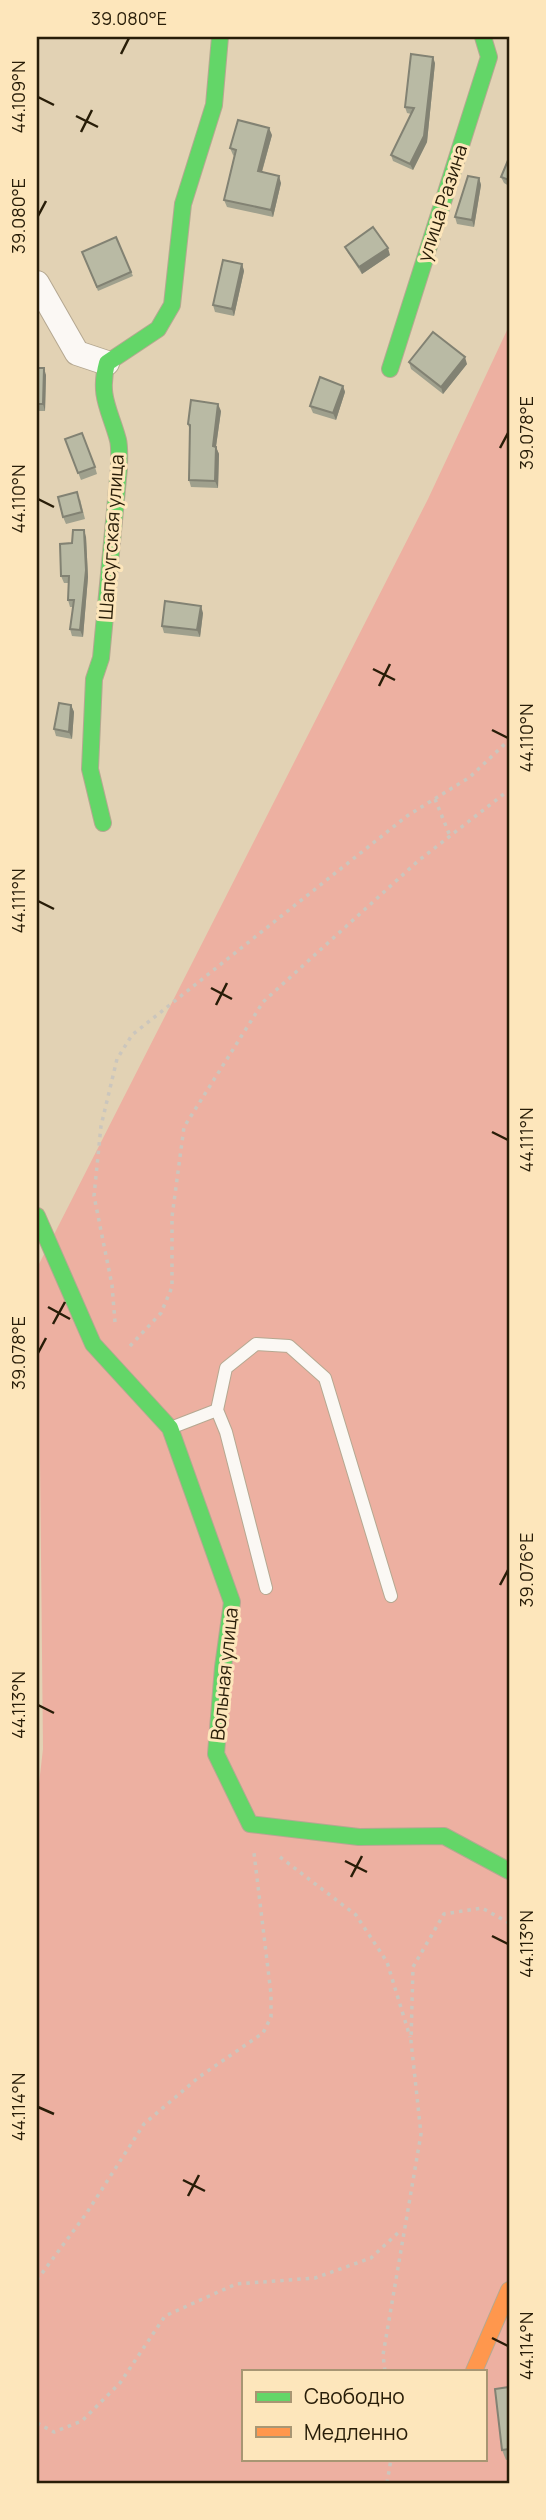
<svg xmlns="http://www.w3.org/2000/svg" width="546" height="2520" font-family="Manrope,sans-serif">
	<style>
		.green { fill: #edb0a1; fill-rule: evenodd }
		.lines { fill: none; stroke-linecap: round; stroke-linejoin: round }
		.lane-casing { stroke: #b5a891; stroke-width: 14 }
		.street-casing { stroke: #b5a891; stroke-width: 26 }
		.fast-casing { stroke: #b5a891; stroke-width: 18 }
		.slow-casing { stroke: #b5a891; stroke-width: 18 }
		.path { stroke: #cbc6bd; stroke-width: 3.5; stroke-dasharray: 3.5 5; stroke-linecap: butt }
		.lane { stroke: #fbf8f4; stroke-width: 12 }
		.street { stroke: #fbf8f4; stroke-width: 24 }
		.fast { stroke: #63d668; stroke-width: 16 }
		.slow { stroke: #ff974d; stroke-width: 16 }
		.wall { fill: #9fa08d }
		.shaded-wall { fill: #828273 }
		.building { fill: #b9baa4; stroke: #828273; stroke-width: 2 }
		.ticks { fill: none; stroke: #281d08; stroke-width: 2.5 }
		.labels { text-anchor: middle; stroke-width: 6; stroke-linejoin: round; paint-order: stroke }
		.street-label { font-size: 19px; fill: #281d08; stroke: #fde6bb }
		.neatline { fill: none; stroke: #281d08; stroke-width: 2.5 }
		.ticks-label { font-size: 18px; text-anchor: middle; fill: #281d08 }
	</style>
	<rect width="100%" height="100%" fill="#e2d2b4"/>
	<!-- green -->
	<path class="green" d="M509,326v2157h-472v-682l6,-52 -5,-483 390,-767zM243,2371h242v88h-242z"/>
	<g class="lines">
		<!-- lane casing -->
		<g class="lane-casing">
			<path id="lane" d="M173,1427l44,-17
				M266,1588l-40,-156 -9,-22 9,-42 30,-24 33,2 36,32 66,218"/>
		</g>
		<!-- street casing -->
		<g class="street-casing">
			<path id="street" d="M37,283l40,70 30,10"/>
		</g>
		<!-- fast casing -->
		<g class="fast-casing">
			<path id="fast" d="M390,369l99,-312 -6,-20
				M103,823l-13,-54 4,-90 7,-21 18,-190c0,-9 1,-20 -1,-28 -8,-30 -20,-44 -11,-77l51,-34 14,-24 11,-101 31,-99 6,-68
				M37,1216l56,128 77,84 62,174 -9,65 -7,87 34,70 109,13 85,-1 65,35"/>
		</g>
		<!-- slow casing -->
		<g class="slow-casing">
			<path id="slow" d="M474,2371l35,-81"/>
		</g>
		<!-- path -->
		<path class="path" d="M435,799l15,37
			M115,1322l-3,-37 -18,-89 7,-70 16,-67 15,-24 275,-219 63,-39 39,-37
			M130,1346l31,-33 11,-26v-70l12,-90 79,-125 155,-141 91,-71
			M280,1857l76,58 31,47 23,75
			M37,2280l49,-66 58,-90 55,-47 64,-44 8,-16v-23l-17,-141
			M385,2371l-2,-16 38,-221 -10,-93 2,-74 31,-53 38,-6 27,15
			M37,2423l17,9 28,-11 38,-38 45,-67 71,-32 79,-6 56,-20 30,-28
			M387,2483l4,-24"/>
		<!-- lane -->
		<use href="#lane" class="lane"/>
		<!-- street -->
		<use href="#street" class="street"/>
		<!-- fast -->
		<use href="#fast" class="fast"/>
		<!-- slow -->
		<use href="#slow" class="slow"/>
	</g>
	<!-- wall -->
	<path class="wall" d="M435,63l-8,79 -14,28 -20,-9 -2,-6 20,-41 -4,-1 -2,-6z
		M272,135l-10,37 19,11 -8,34 -46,-10 -3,-7 10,-44 -1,-1 -3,-7z
		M509,158v28l-5,-3 -3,-6z
		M479,178l2,7 -7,42 -17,-3 -2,-7z
		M116,237l17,39 -35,15 -16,-39z
		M345,247l45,8 -28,19 -14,-21z
		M242,264l2,7 -10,45 -19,-4 -2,-7z
		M409,362l58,2 -24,30 -32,-25z
		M37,368l9,7 -1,36h-8z
		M343,386l2,6 -9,28 -23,-7 -3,-7z
		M221,411l-5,36 3,7 -1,34 -27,-1 -2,-7 1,-49 -2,-7z
		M65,439l30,28 2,7 -16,6z
		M80,499l5,20 -19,5 -3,-7z
		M86,537l2,40 -5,60 -11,-1 -2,-7 3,-22h-3l-2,-7 1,-17h-5l-3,-7 11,-33z
		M203,613l-3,24 -36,-4 -2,-7z
		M71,705l3,7 -2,27 -16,-3 -2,-7z
		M509,2387v72l-3,1 -4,-10z"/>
	<!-- shaded-wall -->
	<path class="shaded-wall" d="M433,57l2,6 -8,79 -14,28 -3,-6z
		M269,128l3,7 -12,43 -2,-7z
		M279,176l2,7 -8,34 -2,-7z
		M479,178l2,7 -7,42 -2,-7z
		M388,248l2,7 -28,19 -3,-7z
		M242,264l2,7 -10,45 -2,-7z
		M465,357l2,7 -24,30 -2,-7z
		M44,368l2,7 -1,36 -2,-7z
		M343,386l2,6 -9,28 -3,-7z
		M218,404l3,7 -6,42 -2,-7z
		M216,447l3,7 -1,34 -3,-7z
		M84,530l2,7 2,40 -5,60 -3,-7z
		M201,606l2,7 -3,24 -3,-7z
		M71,705l3,7 -2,27 -3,-7z"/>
	<!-- building -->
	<path class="building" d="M411,54l22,3 -9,79 -14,28 -19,-9 23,-47 -9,-1z
		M238,120l31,8 -11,43 21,5 -8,34 -47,-10 12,-50 -6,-2z
		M509,158v22l-8,-3z
		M468,176l11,2 -7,42 -17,-3z
		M373,227l15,21 -29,19 -14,-20z
		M116,237l15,35 -34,15 -15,-35z
		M223,260l19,4 -10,45 -19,-4z
		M433,332l32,25 -24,30 -32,-25z
		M37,368h7l-1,36h-6z
		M320,377l23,9 -10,27 -23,-7z
		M191,400l27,4 -5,42 3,1 -1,34 -26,-1 1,-55 -2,-1z
		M82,433l13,34 -17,6 -13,-34z
		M77,492l5,20 -19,5 -5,-20z
		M73,530h11l2,40 -6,60 -10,-1 4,-29h-6l1,-24h-8l-1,-32 12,-1z
		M165,601l36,5 -4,24 -35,-4z
		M59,703l12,2 -2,27 -15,-3z
		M509,2387v62l-7,1 -7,-61z"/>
	<!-- ticks -->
	<path class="ticks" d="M121,54l8,-16M38,97l16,8M76,116l22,11M81,132l11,-22M38,216l8,-15M500,448l8,-15M38,499l16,8M373,669l22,11M379,686l11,-22M492,730l16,8M38,901l16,8M211,988l21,11M216,1005l11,-22M492,1132l16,8M48,1307l22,12M53,1324l12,-22M38,1353l8,-15M500,1585l8,-15M38,1705l16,8M345,1861l22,11M351,1877l11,-21M492,1936l16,8M38,2107l16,7M183,2180l22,11M188,2196l11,-21M492,2338l16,8"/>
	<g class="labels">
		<!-- street labels -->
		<g class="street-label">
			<text transform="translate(442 203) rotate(-72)" y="7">улица Разина</text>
			<text transform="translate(111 537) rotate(-86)" y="7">Шапсугская улица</text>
			<text transform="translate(224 1674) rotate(-84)" y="7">Вольная улица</text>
		</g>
	</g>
	<!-- border -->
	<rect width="546" height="2520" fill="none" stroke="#fde6bb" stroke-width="77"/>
	<!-- legend -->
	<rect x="242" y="2370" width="245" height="91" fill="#fde6bb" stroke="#a89673" stroke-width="2"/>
	<rect x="256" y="2392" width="35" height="10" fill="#63d668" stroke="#a89673" stroke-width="2"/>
	<text x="304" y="2404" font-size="21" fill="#281d08">Свободно</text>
	<rect x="256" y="2427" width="35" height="10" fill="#ff974d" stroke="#a89673" stroke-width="2"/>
	<text x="304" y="2440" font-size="21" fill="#281d08">Медленно</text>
	<rect x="38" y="38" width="470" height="2444" class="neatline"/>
	<g class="ticks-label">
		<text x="129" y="25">39.080°E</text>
		<text transform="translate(19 97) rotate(-90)" y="6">44.109°N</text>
		<text transform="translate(19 216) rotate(-90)" y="6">39.080°E</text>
		<text transform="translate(527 433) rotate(-90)" y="6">39.078°E</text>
		<text transform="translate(19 499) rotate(-90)" y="6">44.110°N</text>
		<text transform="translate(527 738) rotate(-90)" y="6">44.110°N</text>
		<text transform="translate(19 901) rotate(-90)" y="6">44.111°N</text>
		<text transform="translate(527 1140) rotate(-90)" y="6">44.111°N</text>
		<text transform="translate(19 1353) rotate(-90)" y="6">39.078°E</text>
		<text transform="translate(527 1570) rotate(-90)" y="6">39.076°E</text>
		<text transform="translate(19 1705) rotate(-90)" y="6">44.113°N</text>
		<text transform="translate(527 1944) rotate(-90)" y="6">44.113°N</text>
		<text transform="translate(19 2107) rotate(-90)" y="6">44.114°N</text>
		<text transform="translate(527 2346) rotate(-90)" y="6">44.114°N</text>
	</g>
</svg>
